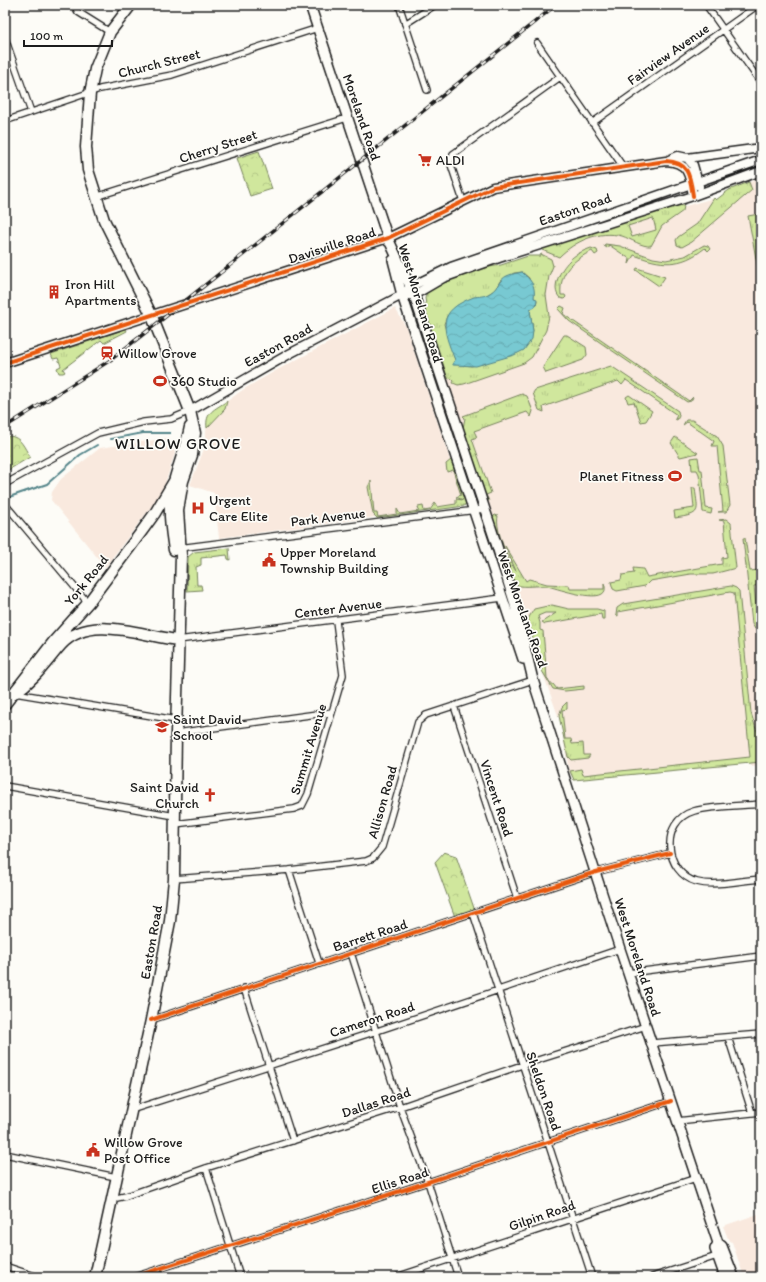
<svg xmlns="http://www.w3.org/2000/svg" width="766" height="1282" font-family="Itim,sans-serif">
	<style>
		.built { fill: #f9e9de }
		.grass { fill: url(#grass-tufts); stroke: #76825c; fill-rule: evenodd }
		.forest { fill: url(#forest-crowns); stroke: #76825c }
		.garden { fill: #d0e79d; stroke: #76825c }
		.water { fill: url(#water-waves); stroke: #538489 }
		.lines { fill: none; stroke-linecap: round; stroke-linejoin: round }
		.stream { stroke: #538489; stroke-width: 2 }
		.street-casing { stroke: #1c1c1c; stroke-width: 8 }
		.secondary-casing { stroke: #1c1c1c; stroke-width: 11 }
		.primary-casing { stroke: #1c1c1c; stroke-width: 12 }
		.highway-casing { stroke: #1c1c1c; stroke-width: 13 }
		.street { stroke: #fdfcf7; stroke-width: 5.5 }
		.secondary { stroke: #fdfcf7; stroke-width: 8 }
		.primary { stroke: #fdfcf7; stroke-width: 9 }
		.highway { stroke: #fdfcf7; stroke-width: 10 }
		.rail-casing { stroke: #1c1c1c; stroke-width: 3.5 }
		.rail { stroke: #fdfcf7; stroke-width: 2; stroke-dasharray: 6; stroke-linecap: butt }
		.cycleway-casing { stroke: #fdfcf7; stroke-width: 6 }
		.cycleway { stroke: #e8590c; stroke-width: 4 }
		.labels { text-anchor: middle; stroke-width: 3.5; stroke-linejoin: round; paint-order: stroke }
		.street-label { font-size: 14px; fill: #1c1c1c; stroke: #fdfcf7 }
		.poi-label { font-size: 14px; fill: #1c1c1c; stroke: #fdfcf7; text-anchor: start }
		.quarter-label { font-size: 16px; letter-spacing: 1px; fill: #1c1c1c; stroke: #fdfcf7 }
	</style>
	<defs>
		<pattern id="grass-tufts" width="24" height="20" patternUnits="userSpaceOnUse"><rect width="24" height="20" fill="#d0e79d"/><path d="M3 7l-1-3M5 7V3M7 7l1-3M15 17l-1-3M17 17v-4M19 17l1-3" fill="none" stroke="#b2c687"/></pattern>
		<pattern id="forest-crowns" width="20" height="18" patternUnits="userSpaceOnUse"><rect width="20" height="18" fill="#d0e79d"/><path d="M2 6a3 3 0 1 1 6 0M12 15a3 3 0 1 1 6 0" fill="none" stroke="#b2c687"/></pattern>
		<pattern id="water-waves" width="16" height="10" patternUnits="userSpaceOnUse"><rect width="16" height="10" fill="#78c9d2"/><path d="M0 5q4-4 8 0t8 0" fill="none" stroke="#67acb4"/></pattern>
	</defs>
	<rect width="100%" height="100%" fill="#fdfcf7"/>
	<filter id="ink" filterUnits="userSpaceOnUse"><feTurbulence type="fractalNoise" baseFrequency=".025" numOctaves="2"/><feDisplacementMap in="SourceGraphic" scale="8" xChannelSelector="R" yChannelSelector="G"/><feConvolveMatrix kernelMatrix="1 2 1 2 8 2 1 2 1" color-interpolation-filters="sRGB"/></filter>
	<g filter="url(#ink)">
		<!-- built -->
		<path class="built" d="M761,178v587l-10,1v-3l-177,17 -5,-9 -8,-47 -19,-53 -14,-52 -19,-42 -48,-148 2,-1 -1,-3 -38,-119 2,-1 -1,-9 2,-4 15,-8 41,-16 18,-3 27,-9h12l4,-9 135,-42 3,2 32,-9 2,2 13,-10z
			M395,308l11,19 59,178 -246,33 -5,-45 -24,-8 14,-36 4,-34 36,-26 33,-19z
			M168,438l7,15 -13,40 -57,74 -54,-67 1,-8 9,-13 39,-31z
			M761,1213v64h-17l-12,-35 -3,-1 -6,-15z"/>
		<!-- grass -->
		<path class="grass" d="M749,182l3,8 -61,52 -9,5 -5,-2 -1,-5 2,-3 19,-13 17,-26 2,2 13,-10z
			M678,205l6,1 -1,5 -21,15 -11,20c-9,1 -20,-7 -29,-10 -23,-6 -47,5 -63,21l-17,-7 2,-3zM653,218l3,12 -24,7 -4,-11z
			M759,214l2,12v59l-13,-69z
			M605,244l15,2 33,12 13,2 19,-4 19,-11 4,1 2,3 -2,2 -3,-3c-25,20 -44,17 -71,7l-5,9 1,-5 -21,-14 -2,3 -3,-2z
			M591,248l6,2 1,3 -3,2 -3,-4c-19,9 -33,21 -31,44h4l1,2 -2,2 -4,-1c-10,-10 1,-29 9,-37 6,-7 14,-10 22,-13z
			M541,254l10,5 2,7 -4,10 -3,19 3,21 -3,14 -14,27 -8,6 -60,21 -6,1 -5,-2 1,-2 -3,-3 -2,1 -2,-3 -23,-70 2,-1 -1,-7 2,-6 24,-13 27,-10 23,-4 27,-9h12zM522,272l7,6 5,20 3,2 -1,6 -6,4 3,21 -47,32 -15,3 -18,-3 2,-3 -11,-36 3,-8 16,-14 20,-5 12,-7 5,-9 14,-8z
			M637,268l28,9 -6,9 -23,-16z
			M561,306l4,2 -2,6 126,87 4,-4 -2,4 -4,1 -118,-81 -11,-12z
			M126,329l1,2 -23,12 -3,-3 -38,29 2,3 -2,1h-4l-2,-5 4,-2 -3,-8 -5,1 -2,-5z
			M564,335h3l19,12 1,8 -4,5 -37,13 -3,-6z
			M611,366l67,45 1,5 -2,4 -2,-1 2,-4 -51,-35 -4,5 -4,-4 -75,26 1,5 -5,-2 -6,-17 2,-3z
			M522,394l5,2 6,15 -2,6 -4,-5 -53,19 3,6 -5,2 19,54 -5,2 3,6 -6,-2 -22,-70 2,-1 2,-10 -2,-2z
			M629,395l23,16 -6,10 -5,1 -7,-20 -6,1 -2,-6z
			M686,420h6l25,16 6,10 7,59 -4,7h-8l5,-1 -6,-65h-5l2,-5 -27,-19 -4,3z
			M675,437l23,16 -18,4 -9,-14z
			M698,457l2,13h2l4,38 6,1 -1,5 -8,-2 -4,-38 -2,-4h-5l-1,-12z
			M451,460l15,43 -2,3 -87,12 -4,-4 -5,-27 3,-6 3,32h3l1,4 19,-3v-5l3,5 19,-3 -1,-4 5,-1 1,5 6,-1 5,-7 2,4 19,-3v-5l7,1 -7,-3 5,-2 -8,-25 -6,2 -1,-8z
			M692,488h3c3,25 7,26 -20,30l-1,-7 20,-3z
			M495,515l3,1c-3,14 10,44 18,55l-11,-25 21,35 3,-2 18,5 22,1 1,4h34v-6c10,26 -47,5 -57,3 -10,-1 -22,2 -31,-1l1,-2 -3,-3 -3,1 -19,-63z
			M726,519l5,4 5,45 -23,6h-22l-41,7 -5,5 -28,5 -4,-2 -2,-7 10,-2 1,-5 12,-2 -1,-5 10,1 4,8 75,-13v-6l5,-1 -3,-36 -5,-1z
			M743,538h2l5,33 9,-1 2,15 -7,1 4,38h3v6l-6,-1 -3,-5z
			M229,548l1,12 -2,-1 -1,-4 -26,3v7l-5,2 1,18h4l1,5 -15,1 1,-34 6,-5z
			M731,586l5,2 3,3 12,122 5,16 5,7v26l-187,18 -4,-9 11,-2 2,6 167,-18 -16,-164 -4,-1 -112,20v4l-2,-1 1,-7 6,-4z
			M552,605l17,4h28l7,2v8h-2l-1,-5 -56,10 -3,-2 14,-9h-11l-7,3 2,7v7l3,1 4,47 3,6h3l4,5 27,-3v3l-19,2 -12,-2 -11,-18 -14,-52 6,-10z
			M567,702v7l-5,1 3,29h6l1,5 11,-1 1,12h6l-2,3 -17,2 -3,-3 -9,-41 3,-9z"/>
		<!-- forest -->
		<path class="forest" d="M259,151l13,38 -22,7 -13,-38z
			M9,436c12,1 15,11 21,21l-25,15v-33z
			M444,852l12,4 19,55 -20,6 -20,-55z"/>
		<!-- garden -->
		<path class="garden" d="M227,401l-2,8 -18,19c-2,-16 7,-18 20,-27z"/>
		<!-- water -->
		<path class="water" d="M522,272c8,8 14,12 12,26l3,1 -1,7 -6,4 3,21 -1,8 -8,11 -10,5 -38,11 -23,-1v-2l2,-3c-13,-32 -19,-49 19,-63 4,-1 10,0 16,-4 5,-3 7,-7 10,-11 5,-8 14,-8 22,-10z"/>
		<g class="lines">
			<!-- stream -->
			<path class="stream" d="M111,439l32,-6h27
				M5,502l7,-6 35,-12 33,-29 17,-10"/>
			<!-- street casing -->
			<g class="street-casing">
				<path id="street" d="M74,5l4,7 32,20
					M399,5l28,85
					M706,5l55,78
					M405,24l30,-19
					M5,38l26,74
					M537,43l87,125
					M5,121l95,-32 72,-14 146,-47
					M592,123l166,-118
					M95,197l252,-79
					M463,201l-13,-39 3,-8 107,-77
					M5,484l93,-51 46,-11 27,-3 19,-8
					M5,504l83,99
					M179,548l305,-39
					M178,640l324,-42
					M15,693l161,27
					M454,706l63,192
					M176,733l156,-21
					M5,786l170,30
					M761,804c-19,2 -50,2 -67,7 -35,10 -30,62 3,71 18,5 46,-2 64,-3
					M175,824l119,-15 8,-3 6,-12 35,-119 -7,-54
					M289,870l30,93
					M174,879l115,-9 77,-9 7,-3 9,-11 36,-125 8,-7 107,-35
					M473,913l119,364
					M351,953l49,154 28,75 30,95
					M628,973l133,-17
					M244,988l49,153
					M151,1020l445,-148 74,-19
					M728,1037l24,76
					M652,1043l109,-9
					M131,1110l246,-79 243,-82
					M677,1121l84,-9
					M5,1154l111,23
					M206,1168l34,109
					M112,1199l14,-3 80,-28 194,-61 122,-42 124,-39
					M5,1266l33,11
					M134,1277l294,-95 243,-81
					M396,1277l300,-99
					M652,1277l65,-21"/>
			</g>
			<!-- secondary casing -->
			<g class="secondary-casing">
				<path id="secondary" d="M687,158l74,-10
					M669,160l9,-4 9,2 6,7 6,21
					M409,295h5l29,-17 56,-20 194,-62 68,-25
					M5,363l383,-125 105,-51 173,-26c23,1 24,15 27,35
					M190,411l101,-58 111,-58 8,-8 41,-20 310,-107"/>
			</g>
			<!-- primary casing -->
			<g class="primary-casing">
				<path id="primary" d="M310,5l79,237
					M388,238l26,57 81,245 19,61 19,79 87,269 98,294 4,3 12,31
					M393,260l9,35 121,364
					M718,1243l-3,6 10,28"/>
			</g>
			<!-- highway casing -->
			<g class="highway-casing">
				<path id="highway" d="M174,550c-2,-14 -5,-30 -4,-44 1,-27 15,-52 20,-79
					M16,692c19,-13 30,-30 45,-47 29,-32 80,-9 117,-5
					M5,704l49,-63 34,-38 54,-72 13,-18 19,-32
					M95,1277l56,-257 19,-99 4,-42 2,-146 5,-178 -3,-45 5,-29 9,-26 3,-22 -5,-22 -39,-97 -47,-94 -16,-50 -2,-23 4,-54 5,-24 15,-37 21,-27"/>
			</g>
			<!-- street -->
			<use href="#street" class="street"/>
			<!-- secondary -->
			<use href="#secondary" class="secondary"/>
			<!-- primary -->
			<use href="#primary" class="primary"/>
			<!-- highway -->
			<use href="#highway" class="highway"/>
			<!-- rail casing -->
			<g class="rail-casing">
				<path id="rail" d="M5,427l104,-66 46,-36 401,-320"/>
			</g>
			<!-- rail -->
			<use href="#rail" class="rail"/>
			<!-- cycleway casing -->
			<g class="cycleway-casing">
				<path id="cycleway" d="M5,363l383,-125 105,-51 173,-26c23,1 24,15 27,35
					M151,1020l445,-148 74,-19
					M134,1277l294,-95 243,-81"/>
			</g>
			<!-- cycleway -->
			<use href="#cycleway" class="cycleway"/>
		</g>
	</g>
	<!-- icons -->
	<defs>
		<g id="supermarket-bare" transform="scale(1.08)"><path d="M-6-5.5h2.5l.6 2H6L4.5 2H-2.5L-4.4-4H-6ZM-1.5 3.2a1.3 1.3 0 1 0 .1 0ZM3 3.2a1.3 1.3 0 1 0 .1 0Z" fill="#c8321e" stroke="#fdfcf7" stroke-width="2.5" paint-order="stroke"/></g>
		<g id="building-bare" transform="scale(1.08)"><path d="M-4-6H4V6H1V3H-1V6H-4ZM-2.5-4.3h1.7v1.8h-1.7ZM.8-4.3h1.7v1.8H.8ZM-2.5-1h1.7V.8h-1.7ZM.8-1h1.7V.8H.8Z" fill="#c8321e" stroke="#fdfcf7" stroke-width="2.5" paint-order="stroke"/></g>
		<g id="station-bare" transform="scale(1.08)"><path d="M-3-6H3Q5-6 5-4V2Q5 4 3 4L4.5 6H3L1.5 4h-3L-3 6H-4.5L-3 4Q-5 4-5 2V-4Q-5-6-3-6ZM-3.5-4v3h7v-3ZM-3.5 1v1.5H-2V1ZM2 1v1.5H3.5V1Z" fill="#c8321e" stroke="#fdfcf7" stroke-width="2.5" paint-order="stroke"/></g>
		<g id="stadium-bare" transform="scale(1.08)"><path d="M0-5a6.5 5 0 1 0 0 10a6.5 5 0 1 0 0-10ZM-3.5-1.8h7v3.6h-7Z" fill="#c8321e" stroke="#fdfcf7" stroke-width="2.5" paint-order="stroke"/></g>
		<g id="hospital-bare" transform="scale(1.08)"><path d="M-5-5h3v3.5h4V-5h3V5h-3V1.5h-4V5h-3Z" fill="#c8321e" stroke="#fdfcf7" stroke-width="2.5" paint-order="stroke"/></g>
		<g id="civic-bare" transform="scale(1.08)"><path d="M-.6-6.5H3V-4.5H.6V-3L4-1V1h2V6H-6V1h2V-1L-.6-3ZM-1.2 2.5V6h2.4V2.5Z" fill="#c8321e" stroke="#fdfcf7" stroke-width="2.5" paint-order="stroke"/></g>
		<g id="school-bare" transform="scale(1.08)"><path d="M0-5L7-2L0 1L-7-2ZM-4 1L0 2.5L4 1V4Q0 6-4 4Z" fill="#c8321e" stroke="#fdfcf7" stroke-width="2.5" paint-order="stroke"/></g>
		<g id="church-bare" transform="scale(1.08)"><path d="M-1.2-6h2.4v3.5h3.3v2.4h-3.3V6h-2.4V-.1h-3.3v-2.4h3.3Z" fill="#c8321e" stroke="#fdfcf7" stroke-width="2.5" paint-order="stroke"/></g>
	</defs>
	<g fill-rule="evenodd">
		<use href="#supermarket-bare" x="425" y="160"/>
		<use href="#building-bare" x="54" y="292"/>
		<use href="#station-bare" x="107" y="353"/>
		<use href="#stadium-bare" x="160" y="381"/>
		<use href="#stadium-bare" x="675" y="476"/>
		<use href="#hospital-bare" x="198" y="508"/>
		<use href="#civic-bare" x="269" y="560"/>
		<use href="#school-bare" x="162" y="727"/>
		<use href="#church-bare" x="210" y="795"/>
		<use href="#civic-bare" x="93" y="1150"/>
	</g>
	<g class="labels">
		<!-- street labels -->
		<g class="street-label">
			<text transform="translate(668 54) rotate(-35)" y="5">Fairview Avenue</text>
			<text transform="translate(159 63) rotate(-14)" y="5">Church Street</text>
			<text transform="translate(362 117) rotate(71)" y="5">Moreland Road</text>
			<text transform="translate(218 146) rotate(-18)" y="5">Cherry Street</text>
			<text transform="translate(575 209) rotate(-19)" y="5">Easton Road</text>
			<text transform="translate(332 245) rotate(-18)" y="5">Davisville Road</text>
			<text transform="translate(421 303) rotate(73)" y="5">West Moreland Road</text>
			<text transform="translate(278 345) rotate(-29)" y="5">Easton Road</text>
			<text transform="translate(328 517) rotate(-7)" y="5">Park Avenue</text>
			<text transform="translate(86 580) rotate(-51)" y="5">York Road</text>
			<text transform="translate(338 608) rotate(-7)" y="5">Center Avenue</text>
			<text transform="translate(523 609) rotate(70)" y="5">West Moreland Road</text>
			<text transform="translate(308 749) rotate(-73)" y="5">Summit Avenue</text>
			<text transform="translate(497 798) rotate(72)" y="5">Vincent Road</text>
			<text transform="translate(382 802) rotate(-74)" y="5">Allison Road</text>
			<text transform="translate(370 935) rotate(-18)" y="5">Barrett Road</text>
			<text transform="translate(151 942) rotate(-80)" y="5">Easton Road</text>
			<text transform="translate(638 957) rotate(72)" y="5">West Moreland Road</text>
			<text transform="translate(372 1019) rotate(-18)" y="5">Cameron Road</text>
			<text transform="translate(544 1091) rotate(71)" y="5">Sheldon Road</text>
			<text transform="translate(376 1102) rotate(-18)" y="5">Dallas Road</text>
			<text transform="translate(400 1180) rotate(-18)" y="5">Ellis Road</text>
			<text transform="translate(542 1215) rotate(-19)" y="5">Gilpin Road</text>
		</g>
		<!-- poi labels -->
		<g class="poi-label">
			<text x="436" y="165">ALDI</text>
			<text x="65" y="289">Iron Hill<tspan x="65" dy="16">Apartments</tspan></text>
			<text x="118" y="358">Willow Grove</text>
			<text x="171" y="386">360 Studio</text>
			<text x="664" y="481" text-anchor="end">Planet Fitness</text>
			<text x="209" y="505">Urgent<tspan x="209" dy="16">Care Elite</tspan></text>
			<text x="280" y="557">Upper Moreland<tspan x="280" dy="16">Township Building</tspan></text>
			<text x="173" y="724">Saint David<tspan x="173" dy="16">School</tspan></text>
			<text x="199" y="792" text-anchor="end">Saint David<tspan x="199" dy="16">Church</tspan></text>
			<text x="104" y="1147">Willow Grove<tspan x="104" dy="16">Post Office</tspan></text>
		</g>
		<!-- quarter labels -->
		<g class="quarter-label">
			<text x="178" y="449">WILLOW GROVE</text>
		</g>
	</g>
	<!-- margin -->
	<rect width="766" height="1282" fill="none" stroke="#fdfcf7" stroke-width="20"/>
	<rect x="10" y="10" width="746" height="1262" fill="none" stroke="#1c1c1c" stroke-width="1.5" filter="url(#ink)"/>
	<!-- scale -->
	<path d="M24 40v6h88v-6" fill="none" stroke="#1c1c1c" stroke-width="2"/>
	<text x="30" y="40" font-size="12" fill="#1c1c1c" stroke="#fdfcf7" stroke-width="3" paint-order="stroke">100 m</text>
</svg>
